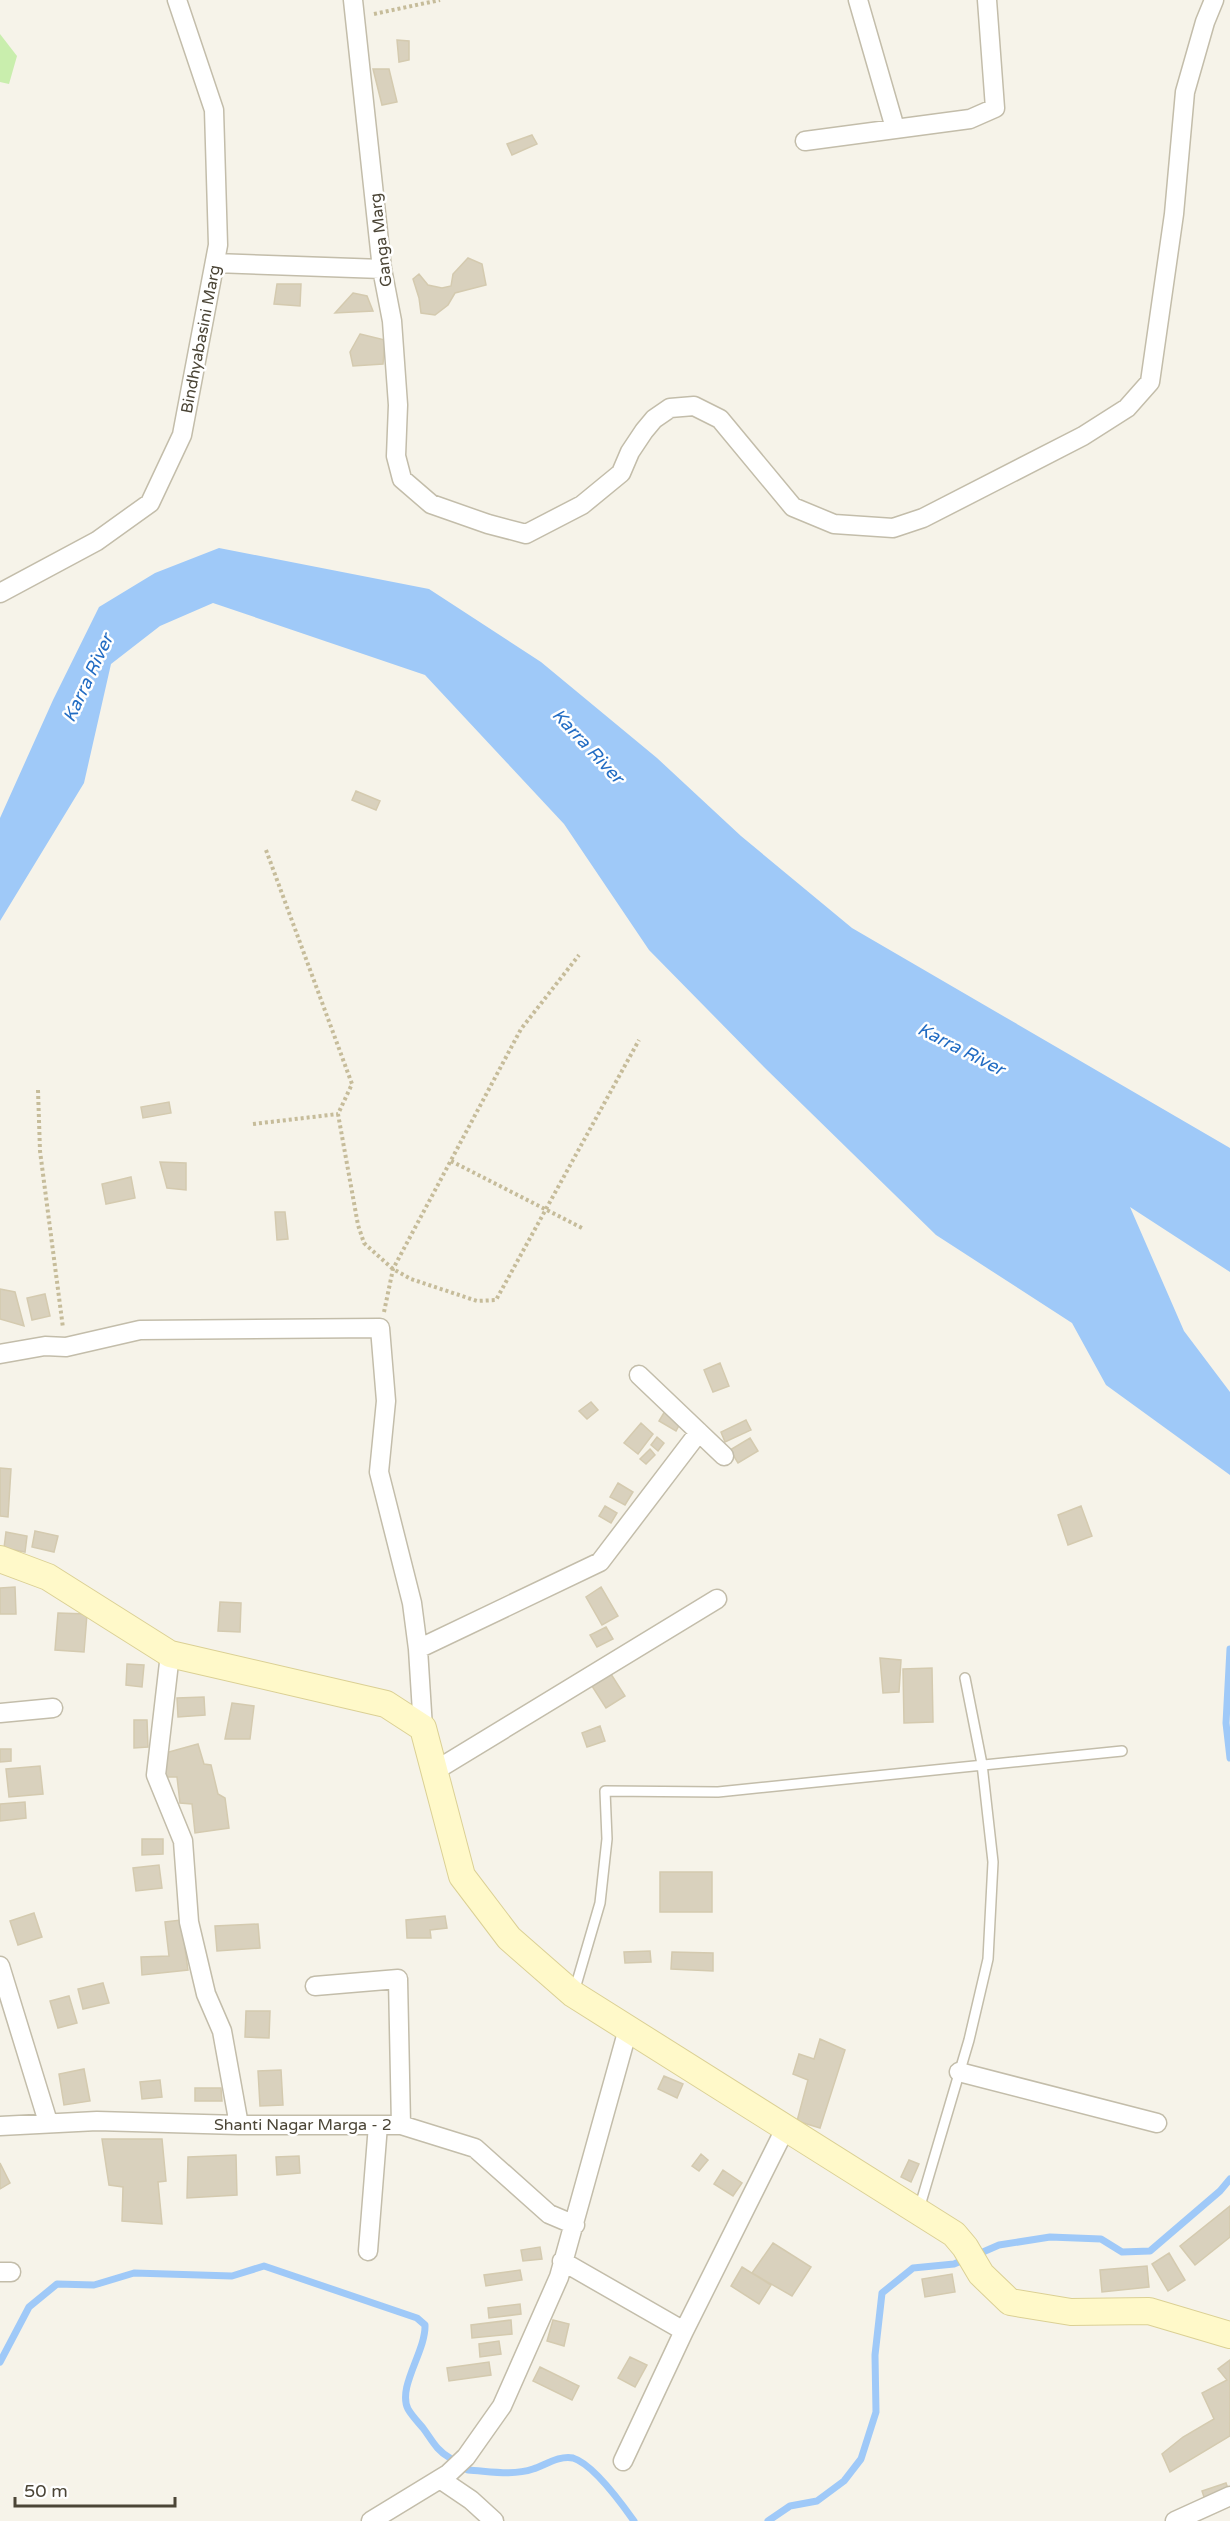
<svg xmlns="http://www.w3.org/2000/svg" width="1230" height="2521" font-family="'Varela Round',sans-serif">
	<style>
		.green { fill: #c9eead }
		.water { fill: #9fc9f8 }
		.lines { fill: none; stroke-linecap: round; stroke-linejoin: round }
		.stream { stroke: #9fc9f8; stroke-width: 7 }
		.building { fill: #d9d1bd; stroke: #d4caaf; stroke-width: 1.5 }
		.lane-casing { stroke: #c3bdaa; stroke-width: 12 }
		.street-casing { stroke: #c3bdaa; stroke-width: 21 }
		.secondary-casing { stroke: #dbd094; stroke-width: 28 }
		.path { stroke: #c6bc9a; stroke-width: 4; stroke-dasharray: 3 3; stroke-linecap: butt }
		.lane { stroke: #fff; stroke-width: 9 }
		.street { stroke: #fff; stroke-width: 18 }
		.secondary { stroke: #fff9c9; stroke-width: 26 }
		.labels { text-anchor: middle; stroke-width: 5; stroke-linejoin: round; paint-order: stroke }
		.street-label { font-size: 16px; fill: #4b4536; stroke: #fff }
		.water-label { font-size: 18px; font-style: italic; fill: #226cc3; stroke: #fff }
	</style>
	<rect width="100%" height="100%" fill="#f6f3e9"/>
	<!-- green -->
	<path class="green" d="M0,34l17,22 -8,28 -9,-2z"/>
	<!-- water -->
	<path class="water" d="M219,548l210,41 112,73 116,96 84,78 111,92 378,220v124l-100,-65 54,124 46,61v83l-124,-90 -34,-62 -136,-88 -170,-166 -117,-119 -85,-126 -139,-149 -212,-72 -53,23 -49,38 -27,119 -84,138v-103l53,-118 46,-93 56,-34z"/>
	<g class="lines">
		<!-- stream -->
		<path class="stream" d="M1230,1649l-4,74 4,35
			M976,2255l23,-10 51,-8 51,2 21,13 28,-1 70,-60 10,-12
			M0,2362l29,-55 28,-23 37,1 40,-12 98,3 32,-10 153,52 8,7c1,26 -28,62 -17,84 4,7 10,13 15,19 9,12 13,22 27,30
			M468,2470c20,1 45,6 65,-1 12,-4 27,-14 40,-11 20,6 49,46 61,63
			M768,2521l22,-15 27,-5 27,-20 17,-22 15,-47 -1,-57 7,-62 31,-25 41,-4 12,-5"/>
	</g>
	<!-- building -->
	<path class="building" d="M397,40l12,1v19l-10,2z
		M373,69h16l8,33 -15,3z
		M532,135l5,9 -25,11 -5,-11z
		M468,258l14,6 4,21 -31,8 -7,12 -13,10 -14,-2 -2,-15 -6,-19 6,-5 9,11 14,3 9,-2 2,-12z
		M277,284h24l-1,22 -26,-2z
		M353,293l14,3 6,15 -38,2z
		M360,334l25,6 -2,24 -30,2 -3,-14z
		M356,791l24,10 -4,9 -24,-10z
		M169,1102l2,11 -28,5 -2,-11z
		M160,1162l26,1v27l-19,-2z
		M131,1177l4,21 -29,6 -4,-20z
		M275,1212h10l3,27 -11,1z
		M0,1289l15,3 9,34 -24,-7z
		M45,1294l5,22 -18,4 -5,-22z
		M720,1363l9,23 -16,6 -9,-22z
		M591,1402l7,8 -11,9 -8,-8z
		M665,1411l17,9 -6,11 -17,-10z
		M746,1420l5,10 -26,12 -4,-10z
		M641,1423l12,11 -15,20 -14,-11z
		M657,1437l7,6 -6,8 -7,-6z
		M750,1438l8,13 -20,12 -8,-13z
		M650,1449l5,6 -9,9 -6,-5z
		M0,1468l11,1 -3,48 -8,-1z
		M618,1483l15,9 -8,13 -15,-8z
		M605,1506l12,7 -6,10 -12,-7z
		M1081,1506l11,30 -24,9 -10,-30z
		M35,1531l23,5 -4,16 -22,-5z
		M6,1532l21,4 -2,16 -21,-4z
		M15,1587l1,27h-16v-26z
		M601,1587l17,29 -16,9 -16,-28z
		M220,1602l21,1 -1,29 -22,-1z
		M58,1613l29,1 -3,38 -29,-2z
		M606,1627l7,12 -16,8 -7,-12z
		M880,1658l21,2 -2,32 -16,1z
		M127,1664l17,1 -2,22 -16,-2z
		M932,1668l1,54 -29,1 -1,-54z
		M609,1671l16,25 -19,12 -16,-25z
		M204,1697l1,18 -27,2 -1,-19z
		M232,1703l22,3 -4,33h-25z
		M134,1720h13l1,27 -14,1z
		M600,1726l5,15 -18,6 -5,-14z
		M198,1744l6,20 7,1 7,29 7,4 4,30 -34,5 -3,-29 -12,-1 -3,-26h-12v-24z
		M0,1749h11v12l-11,1z
		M40,1766l3,28 -34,3 -3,-28z
		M25,1802l1,16 -26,3v-17z
		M142,1839h21v15l-21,1z
		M159,1865l3,23 -26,3 -3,-23z
		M660,1872h52v40h-52z
		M34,1913l8,24 -24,8 -8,-24z
		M445,1916l2,12 -17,2 1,8h-24l-1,-18z
		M181,1920l7,50 -46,5 -1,-18 28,-1 -4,-34z
		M258,1924l2,24 -43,3 -2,-25z
		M650,1951l1,11 -26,1 -1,-11z
		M672,1952l41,1v18l-42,-2z
		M103,1983l6,20 -26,6 -5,-20z
		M69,1996l8,27 -19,5 -8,-27z
		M246,2011h24l-1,27 -24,-1z
		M820,2039l25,11 -25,78 -23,-7 11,-41 -15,-6 6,-20 15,5z
		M84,2069l6,32 -26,4 -5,-31z
		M281,2070l2,35 -23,1 -2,-35z
		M664,2076l19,8 -6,14 -19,-9z
		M160,2080l2,17 -20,2 -2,-17z
		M195,2088h26l1,13h-27z
		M102,2139h60l4,42 -8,1 4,42 -40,-3 1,-34 -14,-2z
		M701,2154l7,6 -9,11 -7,-5z
		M236,2155l1,40 -50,3 1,-41z
		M299,2156l1,17 -23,2 -1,-18z
		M909,2160l10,4 -8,18 -10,-5z
		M0,2163l10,20 -10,6z
		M723,2170l19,13 -9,13 -19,-12z
		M1230,2206v31l-35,28 -15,-19z
		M773,2243l38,24 -19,29 -40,-23z
		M540,2247l2,12 -19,2 -2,-11z
		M1169,2253l16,27 -17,11 -16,-27z
		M1147,2266l2,21 -47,5 -2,-22z
		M742,2267l29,18 -12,19 -28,-18z
		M520,2270l2,10 -36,6 -2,-11z
		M952,2274l3,18 -30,5 -3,-18z
		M520,2304l1,10 -32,4 -1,-10z
		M511,2320l1,14 -40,4 -1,-13z
		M553,2320l16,4 -5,22 -17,-5z
		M499,2341l2,13 -21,3 -1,-13z
		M630,2357l17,8 -12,22 -17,-9z
		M1230,2360v76l-60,36 -8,-18 21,-17 31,-18 -12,-26 25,-13 -9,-11z
		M489,2362l2,13 -42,6 -2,-13z
		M540,2367l39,19 -7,14 -39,-19z
		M1226,2483l4,11 -24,9 -4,-12z"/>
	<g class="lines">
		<!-- lane casing -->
		<g class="lane-casing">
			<path id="lane" d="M574,1992l26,-89 7,-64 -2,-48 113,1 404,-41
				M919,2209l50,-169 19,-81 5,-97 -11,-98 -17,-86"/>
		</g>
		<!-- street casing -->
		<g class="street-casing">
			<path id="street" d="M353,0l29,269 10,52 6,84 -2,51 6,23 29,25 57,20 38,10 56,-29 39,-32 9,-21 14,-21 10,-12 16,-11 24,-2 26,13 73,88 41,17 59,4 30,-10 160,-82 44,-28 23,-26 24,-168 11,-122 20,-70 9,-22
				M858,0l37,128
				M805,141l165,-22 25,-11 -8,-108
				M215,263l167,6
				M0,593l97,-52 53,-38 32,-68 36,-190 -4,-135 -37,-110
				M0,1354l45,-8 21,1 74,-17 240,-2 6,73 -7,71 33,131 6,46 5,79
				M639,1375l85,81
				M418,1649l182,-87 99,-130
				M170,1654l-14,121 27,66 6,81 17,72 16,37 17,94
				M0,1713l53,-5
				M433,1772l284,-173
				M0,1966l48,156
				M315,1986l83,-7 3,146
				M959,2072l198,51
				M0,2126l97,-5 142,4h162l74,23 74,66 26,11
				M368,2251l10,-126
				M562,2261l122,70
				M0,2272h11
				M623,2461l61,-130 101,-202
				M440,2479l31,21 23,21
				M371,2521l77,-47 18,-17 36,-51 57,-129 69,-248
				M1175,2521l55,-25"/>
		</g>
		<!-- secondary casing -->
		<g class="secondary-casing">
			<path id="secondary" d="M0,1559l48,18 122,77 216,50 37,24 39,148 47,62 64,56 381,240 11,13 16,27 29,28 61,10 78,-1 81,24"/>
		</g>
		<!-- path -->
		<path class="path" d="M374,14l66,-14
			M266,850l86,234 -14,30 20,111 6,18 29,26 18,10 66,22 19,-1 143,-260
			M38,1090l2,61 23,177
			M253,1124l85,-10
			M451,1161l133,68
			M384,1312l9,-43 128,-240 58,-74"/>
		<!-- lane -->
		<use href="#lane" class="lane"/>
		<!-- street -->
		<use href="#street" class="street"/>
		<!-- secondary -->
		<use href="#secondary" class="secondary"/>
	</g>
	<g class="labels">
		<!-- street labels -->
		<g class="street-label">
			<text transform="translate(380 240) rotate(-97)" y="6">Ganga Marg</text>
			<text transform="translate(200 339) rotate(-79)" y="6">Bindhyabasini Marg</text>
			<text x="303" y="2130">Shanti Nagar Marga - 2</text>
		</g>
		<!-- water labels -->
		<g class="water-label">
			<text transform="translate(88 678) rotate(-65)" y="6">Karra River</text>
			<text transform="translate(588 746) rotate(47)" y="6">Karra River</text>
			<text transform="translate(961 1049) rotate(27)" y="6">Karra River</text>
		</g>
	</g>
	<!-- scale -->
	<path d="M15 2497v9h160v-9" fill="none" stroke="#4b4536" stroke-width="3"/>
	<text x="24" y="2497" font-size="18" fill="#4b4536" stroke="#ffffff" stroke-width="4.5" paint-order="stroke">50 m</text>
</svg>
